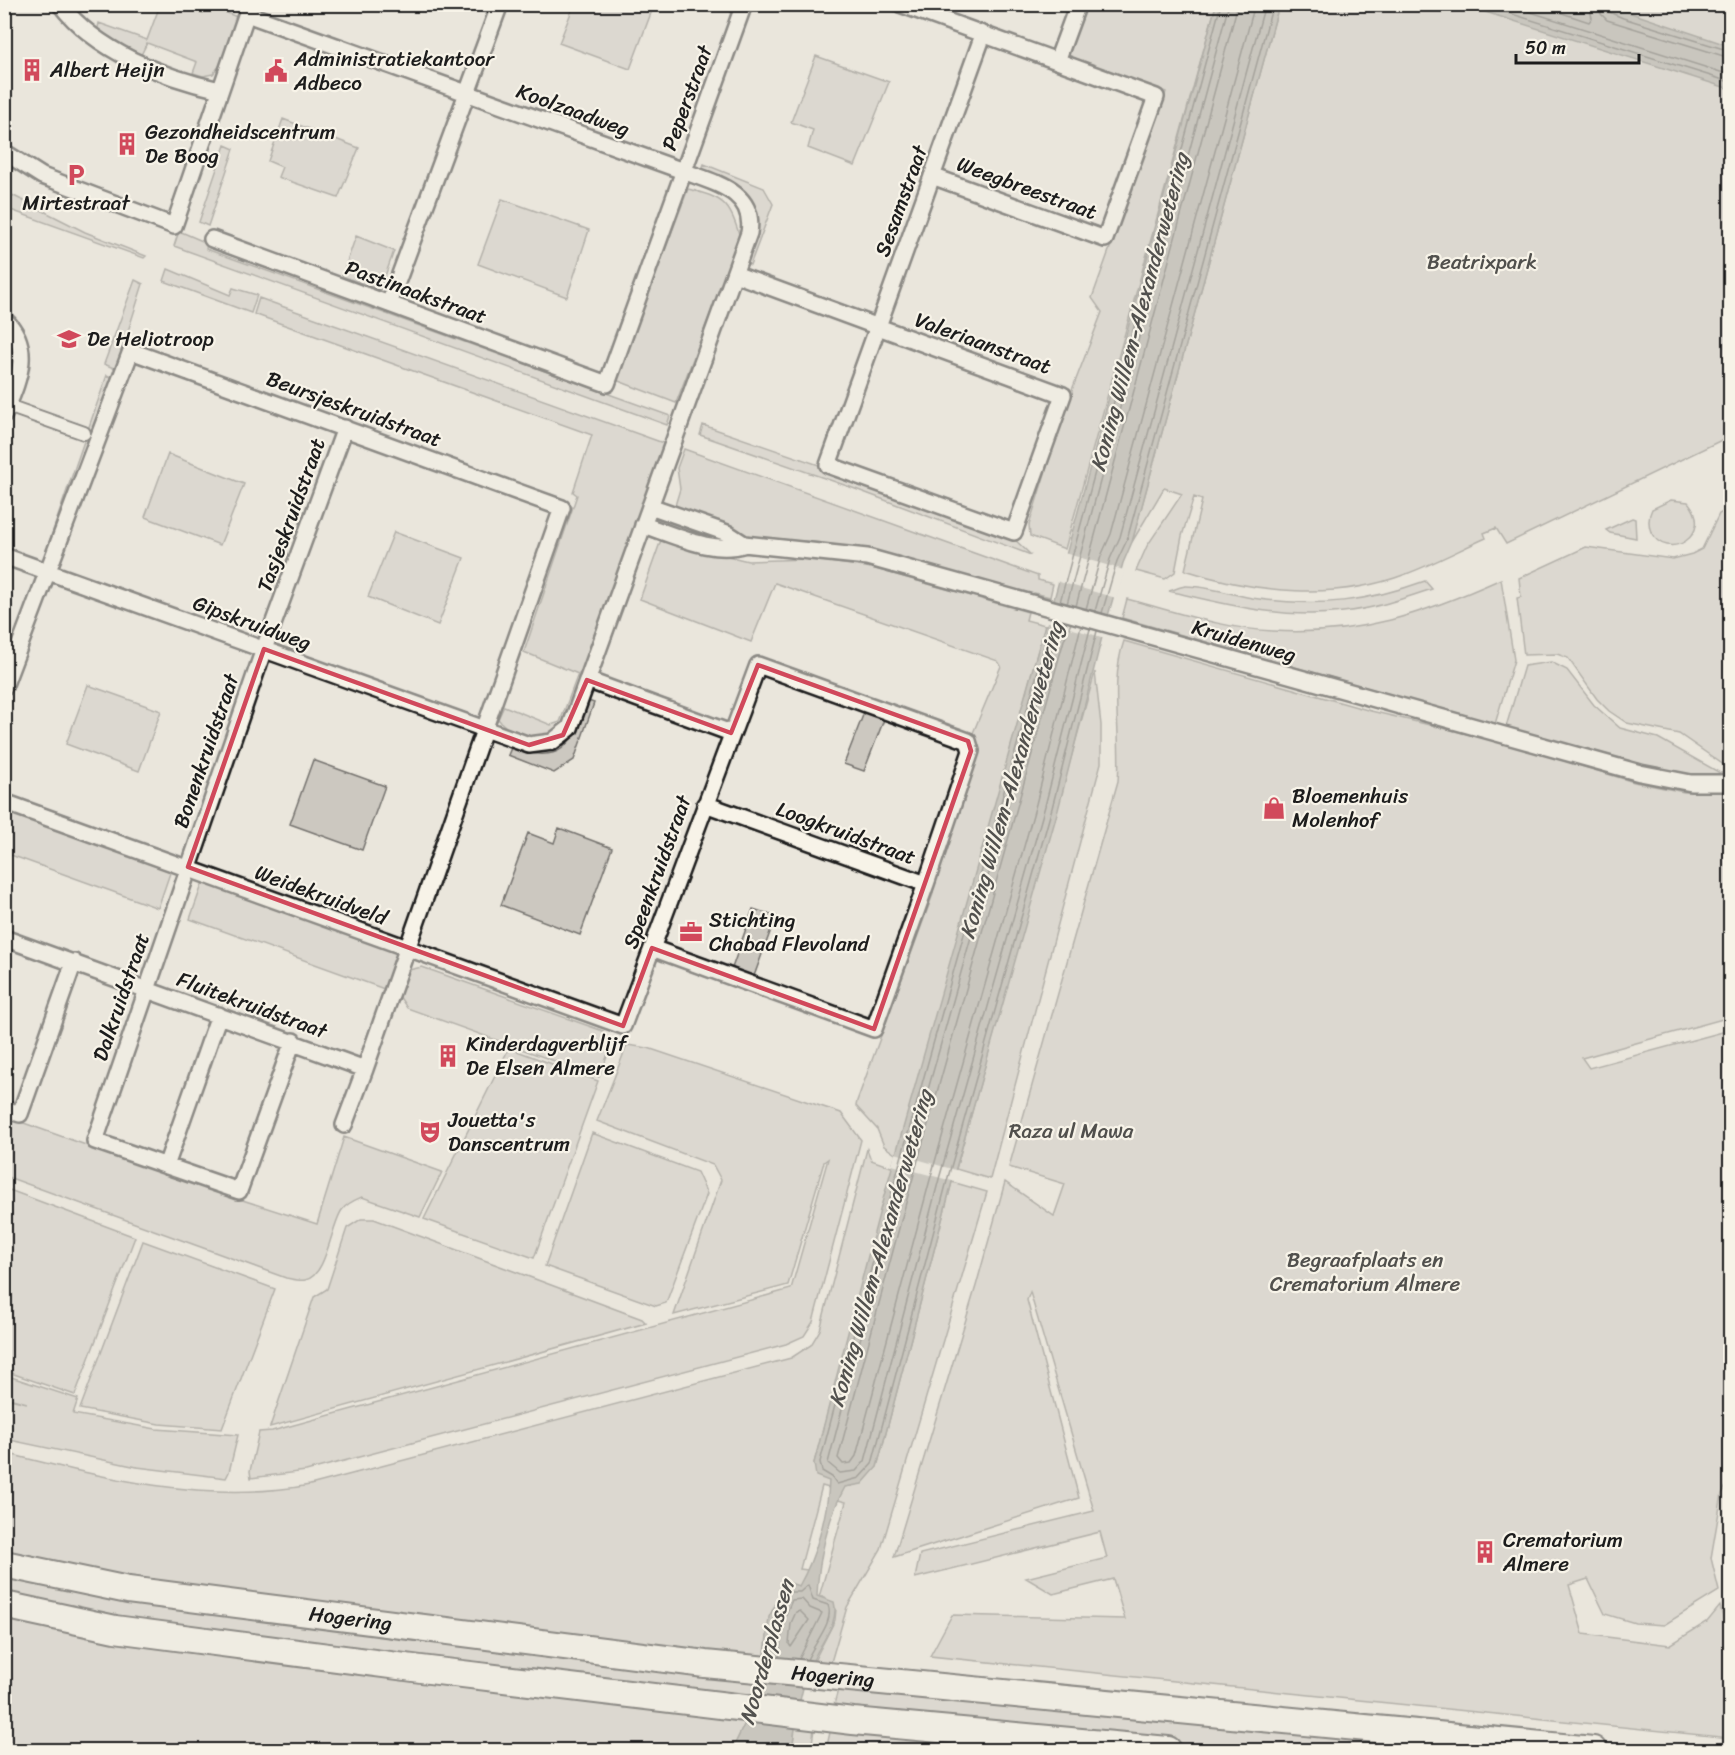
<svg xmlns="http://www.w3.org/2000/svg" width="1735" height="1755" font-family="Sriracha,sans-serif">
	<style>
		.green { fill: #ccc8c0; stroke: #74726e; stroke-width: 1.5 }
		.water { fill: #a3a19a; stroke: #6d6c68; stroke-width: 1.5 }
		.pier { fill: #eae6dc }
		.lines { fill: none; stroke-linecap: round; stroke-linejoin: round }
		.shore { stroke: #52514e; stroke-width: 1.5 }
		.pedestrian-casing { stroke: #1c1c1c; stroke-width: 16 }
		.minor-casing { stroke: #1c1c1c; stroke-width: 20 }
		.trunk-casing { stroke: #1c1c1c; stroke-width: 30 }
		.pedestrian { stroke: #f7f3e8; stroke-width: 12 }
		.minor { stroke: #f7f3e8; stroke-width: 15 }
		.trunk { stroke: #f7f3e8; stroke-width: 26 }
		.marked { fill: none; stroke: #d1495b; stroke-width: 4.5; stroke-linejoin: round }
		.labels { text-anchor: middle; stroke-width: 4.5; stroke-linejoin: round; paint-order: stroke }
		.poi-label { font-size: 21px; fill: #1c1c1c; stroke: #f7f3e8; text-anchor: start }
		.street-label { font-size: 21px; fill: #1c1c1c; stroke: #f7f3e8 }
		.park-label { font-size: 21px; fill: #51504d; stroke: #f7f3e8 }
		.water-label { font-size: 22px; font-style: italic; fill: #52514e; stroke: #f7f3e8 }
	</style>
	<rect width="100%" height="100%" fill="#eae6dc"/>
	<filter id="ink" filterUnits="userSpaceOnUse"><feTurbulence type="fractalNoise" baseFrequency=".0167" numOctaves="2"/><feDisplacementMap in="SourceGraphic" scale="12" xChannelSelector="R" yChannelSelector="G"/><feConvolveMatrix kernelMatrix="1 2 1 2 8 2 1 2 1" color-interpolation-filters="sRGB"/></filter>
	<g filter="url(#ink)">
		<!-- green -->
		<path class="green" d="M160,5h40l-1,6 4,2 4,-8 30,12 -17,48 -7,9 -10,2 -10,-3 4,-11 -50,-19 -6,12 -44,-23 2,-9 48,17z
			M574,5h80l-24,64 -71,-26z
			M1084,5h132l-151,544 -35,-13 -1,-11 38,-122 35,-91 -10,-14 74,-206 -100,-35z
			M1279,5h451v431l-224,108 -10,-16 -12,5 2,5c-27,12 -53,26 -80,36 -70,27 -151,19 -221,-4l17,-70 -8,-3 -12,39 -7,36 -10,7 -29,-8 11,-25 35,-52 -18,-6 -32,54z
			M816,56l73,26 -34,84 -47,-18 5,-18 -22,-8z
			M283,119l76,29 -21,50 -60,-21 4,-10 -14,-6z
			M225,145l9,4 -26,77 -9,-4z
			M704,164l60,24 9,16 -23,61 -5,-3c4,-12 12,-28 12,-41 -1,-31 -32,-40 -56,-49z
			M688,189c35,9 41,12 52,48l-64,166 -60,-23z
			M4,191l81,41 61,24 -2,2 -139,-50z
			M502,199l87,31 -22,67 -89,-33z
			M179,231l28,12 -1,6 464,167 -3,9 -493,-179z
			M356,236l38,15 -14,39 -38,-14z
			M168,269l62,26 3,-7 24,7 -6,18 -87,-32z
			M135,280l8,4 -27,85 -12,-5z
			M259,298l407,146 -104,282c-21,17 -47,14 -64,-7l6,-13 47,19 9,-3 18,-48 -54,-22 53,-157 -4,-3 19,-57 -338,-121z
			M107,375l6,3 -60,166 -4,-2z
			M703,425l142,49v6l167,57 19,18 -181,-68 -150,-52z
			M684,449l354,127v4l15,4 -3,13 -16,-4 -2,5 -158,-48 -68,-9 -50,-2 -82,-30 6,-20 -3,-21z
			M168,454l76,30 -24,61 -75,-28z
			M1671,500l17,2c28,33 -22,61 -37,30 -3,-8 -3,-15 1,-23z
			M1730,508v257h-6l-45,-31 -52,-11 -18,-12 -12,-12 -29,-41 -11,-4 -33,1 -7,-57 4,-1 -2,-19 67,-31 87,12 19,-5 10,-5 17,-35z
			M1632,518l3,1 1,19 -26,-5 -4,-3z
			M394,532l70,26 -26,67 -70,-28z
			M661,540l87,21 60,-2 64,9 156,44 -2,8 19,5 -147,531 -14,-10 -7,-17 -21,-23 1,-5 76,-207v-12l47,-132 -7,-17 28,-67 -3,-5 -223,-78 -24,59 -111,-43z
			M1501,579l13,81 -19,64 -373,-106 5,-19c47,12 97,30 146,32 87,5 150,-17 228,-52z
			M1425,581l7,8c-30,10 -58,20 -89,23 -59,8 -118,-8 -174,-21 5,-1 12,-5 17,-5 24,0 49,10 73,13 61,8 108,3 166,-18z
			M1124,641l247,70 134,32 129,39 50,10h46v225l-148,41 7,10 141,-38v448l-8,16 -11,64 8,33 -55,34 -29,-2 -30,-9 -17,-35 -19,6 14,49 87,11 37,-23 13,-16 10,38v94l-800,-82 22,-41 173,4 -12,-40 -60,15 -27,-16 81,-20 -7,-26 -185,46 5,-24 174,-43 -64,-219 -3,8 52,198 -185,59 82,-271 29,-104 49,34 11,-32 -56,-17 109,-386c4,-46 -9,-97 6,-140z
			M1551,662l16,8 27,35 26,23 38,10 62,35 10,-1v5l-38,1 -186,-51 18,-61z
			M1095,672l6,53v38l-111,416 -34,-10z
			M88,685l73,26 -22,60 -73,-27z
			M588,701l6,2 -20,57 -20,13 -46,-18 3,-7c54,17 59,-2 77,-47z
			M865,710l20,7 -21,54 -20,-7z
			M313,760l72,26 -23,64 -72,-26z
			M4,811l167,59 -13,38 -153,-55z
			M559,828l53,20 -32,87 -79,-30 27,-72 26,10z
			M203,882l191,69 4,6 -11,33 -197,-71z
			M753,909l23,7 -22,60 -22,-8z
			M422,967l181,64 9,13 -13,33 -192,-69 -8,-12 10,-26z
			M627,1045l21,3 193,65 20,27 -48,182 -9,14 -18,8 -480,127 -55,7 -1,-7 9,-39 13,-1 519,-142 37,-130 -4,3 -36,123 -114,30 47,-135 -8,-15 -116,-44z
			M509,1048l89,33 -64,177 -110,-39z
			M4,1116l223,79 90,29 27,-87 98,35 -22,45 -58,-20c-7,3 -15,6 -20,13 -11,15 -15,66 -37,70 -5,1 -13,-1 -19,-2l-281,-102z
			M592,1133l105,39 10,22 -41,109 -10,3 -111,-40z
			M867,1149l4,11 23,8 -80,295 15,18v7l-7,-2 -22,83 8,1 -44,92 -615,-74 -144,-30v-105c99,25 202,51 305,32l481,-127 20,-13 9,-15z
			M952,1182l35,10 -106,357 -34,58 -18,62 -18,-2 24,-47 1,-11 -11,-12h-6l27,-95 -8,-2 7,-14h7l25,-19z
			M4,1188l131,49 -60,158 -70,-24z
			M361,1219h13l268,100 4,4 -376,104 44,-130 13,-8 20,-61z
			M143,1241l132,48 -53,140 -63,-5 -79,-15z
			M5,1375l73,24 -5,15 83,15 82,6 -9,37 -3,6 -89,-11 -132,-28v-41l22,5 -22,-6z
			M5,1575l754,103 -6,22 -532,-62 -216,-40z
			M5,1615l666,92 75,14 -14,29h-727z
			M839,1686l407,43 238,21h-252l-399,-42z
			M796,1720l19,2 -4,28h-19z
			M831,1728l225,22h-230z"/>
		<!-- water -->
		<path class="water" d="M1604,4l126,42v43l-267,-84z
			M1216,5h63l-147,537 -9,21 -21,74 -44,173 -106,372 -75,285 -15,17 -17,3c-17,30 -27,74 -28,109l17,6c5,19 -9,35 -18,52 -15,28 -20,65 -24,96h-60l14,-29 18,-58 5,-46 15,-30 6,-4 9,3c16,-28 29,-71 30,-105l-13,-5 -2,-13 66,-253 165,-585h2z"/>
		<!-- pier -->
		<path class="pier" d="M1064,553l60,17 -8,28 -60,-17z
			M1051,600l60,16 -6,22 -60,-17z
			M895,1153l64,18 -3,11 -64,-17z"/>
		<g class="lines">
			<!-- shore -->
			<path class="shore" d="M1480,4l250,78
				M1505,4l225,71
				M1535,4l54,18 3,-4 -3,-14
				M1598,4l3,10 6,6 123,38
				M1606,4l3,8 14,6 107,33
				M1060,602l161,-598
				M1067,604l162,-600
				M1076,606l162,-602
				M1086,609l15,-53 10,-22 144,-530
				M1095,611l15,-52 10,-22 145,-533
				M1102,613l15,-52 10,-21 146,-536
				M1055,619l-6,12 -163,581 -66,250 2,9 10,6 5,7 22,-6 13,-14 75,-283 105,-373 45,-177
				M1062,621l-6,14 -163,579 -65,249 12,10 16,-2 9,-10 74,-282 106,-373 45,-177
				M1071,623l-7,17 -162,577 -64,241 5,6 8,-1 5,-7 75,-280 105,-372 45,-178
				M800,1611l9,9 -18,27 -2,-3 2,-21 5,-11z
				M771,1656l4,-37 13,-27h12l8,-7 5,15 15,5c7,17 -15,39 -21,55
				M779,1657l4,-36 9,-21 10,-1 8,9 12,5 -23,46"/>
			<!-- pedestrian casing -->
			<g class="pedestrian-casing">
				<path id="pedestrian" d="M8,406l76,27"/>
			</g>
			<!-- minor casing -->
			<g class="minor-casing">
				<path id="minor" d="M60,4c36,47 104,74 160,86
					M900,4l256,93 -51,142 -173,-63
					M1057,61l21,-57
					M4,152l38,24 132,50 76,-222
					M212,239l395,145 137,-380
					M735,274l16,6 312,115 -49,137 -186,-67 155,-430
					M389,304l111,-300
					M4,319c31,29 13,64 0,96
					M650,506l77,27 17,11 123,13 773,216 51,10h39
					M643,525c32,10 69,30 103,19
					M4,556l525,189 23,-3 18,-14 179,-495c7,-42 -35,-50 -66,-62l-436,-157
					M587,680l144,53
					M4,687l127,-336 431,157 -197,561 -361,-131
					M4,802l619,224 135,-361 210,76 3,10 -45,133 -221,-80
					M652,948l222,81 52,-145
					M293,1041l-54,150 -144,-50 169,-492 81,-221
					M4,1109l16,5 54,-152
					M344,1125l21,-56
					M166,1166l53,-151"/>
			</g>
			<!-- trunk casing -->
			<g class="trunk-casing">
				<g id="trunk">
					<path id="s1" d="M4,1564l124,26 577,74 888,86"/>
					<path d="M4,1605l111,24 306,40 432,52 315,29"/>
				</g>
			</g>
			<!-- pedestrian -->
			<use href="#pedestrian" class="pedestrian"/>
			<!-- minor -->
			<use href="#minor" class="minor"/>
			<!-- trunk -->
			<use href="#trunk" class="trunk"/>
		</g>
	</g>
	<!-- marked area -->
	<path d="M0 0H1735V1755H0ZM264,649l265,96 34,-10 24,-55 144,53 27,-68 210,76 3,10 -97,278 -222,-81 -29,78 -435,-159z" fill="#eae6dc" fill-opacity=".55" fill-rule="evenodd"/>
	<path class="marked" d="M264,649l265,96 34,-10 24,-55 144,53 27,-68 210,76 3,10 -97,278 -222,-81 -29,78 -435,-159z"/>
	<!-- icons -->
	<defs>
		<g id="building-bare" transform="scale(1.8)"><path d="M-4-6H4V6H1V3H-1V6H-4ZM-2.5-4.3h1.7v1.8h-1.7ZM.8-4.3h1.7v1.8H.8ZM-2.5-1h1.7V.8h-1.7ZM.8-1h1.7V.8H.8Z" fill="#d1495b" stroke="#f7f3e8" stroke-width="2.5" paint-order="stroke"/></g>
		<g id="civic-bare" transform="scale(1.8)"><path d="M-.6-6.5H3V-4.5H.6V-3L4-1V1h2V6H-6V1h2V-1L-.6-3ZM-1.2 2.5V6h2.4V2.5Z" fill="#d1495b" stroke="#f7f3e8" stroke-width="2.5" paint-order="stroke"/></g>
		<g id="parking-bare" transform="scale(1.8)"><path d="M-3.5-5.5H1a3.5 3.5 0 0 1 0 7H-1V5.5H-3.5ZM-1-3.4V-.6H.8a1.4 1.4 0 0 0 0-2.8Z" fill="#d1495b" stroke="#f7f3e8" stroke-width="2.5" paint-order="stroke"/></g>
		<g id="school-bare" transform="scale(1.8)"><path d="M0-5L7-2L0 1L-7-2ZM-4 1L0 2.5L4 1V4Q0 6-4 4Z" fill="#d1495b" stroke="#f7f3e8" stroke-width="2.5" paint-order="stroke"/></g>
		<g id="shop-bare" transform="scale(1.8)"><path d="M-5-2.5h2.3a2.7 3.5 0 0 1 5.4 0H5L5.5 6h-11ZM-1.5-2.5h3a1.5 2.3 0 0 0-3 0Z" fill="#d1495b" stroke="#f7f3e8" stroke-width="2.5" paint-order="stroke"/></g>
		<g id="office-bare" transform="scale(1.8)"><path d="M-6-3h4V-5.5h4V-3h4V5H-6ZM-1-4.5V-3h2v-1.5ZM-6 0V1H6V0Z" fill="#d1495b" stroke="#f7f3e8" stroke-width="2.5" paint-order="stroke"/></g>
		<g id="theatre-bare" transform="scale(1.8)"><path d="M-5-5.5Q0-4 5-5.5V0Q5 5 0 6Q-5 5-5 0ZM-3.3-2.5H-1v1.5H-3.3ZM1-2.5H3.3v1.5H1ZM-2.8 1Q0 5.5 2.8 1Z" fill="#d1495b" stroke="#f7f3e8" stroke-width="2.5" paint-order="stroke"/></g>
	</defs>
	<g fill-rule="evenodd">
		<use href="#building-bare" x="32" y="70"/>
		<use href="#civic-bare" x="276" y="71"/>
		<use href="#building-bare" x="127" y="144"/>
		<use href="#parking-bare" x="76" y="175"/>
		<use href="#school-bare" x="69" y="339"/>
		<use href="#shop-bare" x="1274" y="808"/>
		<use href="#office-bare" x="691" y="932"/>
		<use href="#building-bare" x="448" y="1056"/>
		<use href="#theatre-bare" x="430" y="1132"/>
		<use href="#building-bare" x="1485" y="1552"/>
	</g>
	<g class="labels">
		<!-- poi labels -->
		<g class="poi-label">
			<text x="294" y="66">Administratiekantoor<tspan x="294" dy="24">Adbeco</tspan></text>
			<text x="50" y="77">Albert Heijn</text>
			<text x="145" y="139">Gezondheidscentrum<tspan x="145" dy="24">De Boog</tspan></text>
			<text x="76" y="210" text-anchor="middle">Mirtestraat</text>
			<text x="87" y="346">De Heliotroop</text>
			<text x="1292" y="803">Bloemenhuis<tspan x="1292" dy="24">Molenhof</tspan></text>
			<text x="709" y="927">Stichting<tspan x="709" dy="24">Chabad Flevoland</tspan></text>
			<text x="466" y="1051">Kinderdagverblijf<tspan x="466" dy="24">De Elsen Almere</tspan></text>
			<text x="448" y="1127">Jouetta's<tspan x="448" dy="24">Danscentrum</tspan></text>
			<text x="1503" y="1547">Crematorium<tspan x="1503" dy="24">Almere</tspan></text>
		</g>
		<!-- street labels -->
		<g class="street-label">
			<text transform="translate(687 98) rotate(-70)" y="7">Peperstraat</text>
			<text transform="translate(573 110) rotate(20)" y="7">Koolzaadweg</text>
			<text transform="translate(1027 188) rotate(20)" y="7">Weegbreestraat</text>
			<text transform="translate(901 201) rotate(-70)" y="7">Sesamstraat</text>
			<text transform="translate(416 292) rotate(20)" y="7">Pastinaakstraat</text>
			<text transform="translate(983 343) rotate(20)" y="7">Valeriaanstraat</text>
			<text transform="translate(354 409) rotate(20)" y="7">Beursjeskruidstraat</text>
			<text transform="translate(291 515) rotate(-70)" y="7">Tasjeskruidstraat</text>
			<text transform="translate(252 623) rotate(20)" y="7">Gipskruidweg</text>
			<text transform="translate(1244 641) rotate(16)" y="7">Kruidenweg</text>
			<text transform="translate(206 751) rotate(-71)" y="7">Bonenkruidstraat</text>
			<text transform="translate(846 833) rotate(20)" y="7">Loogkruidstraat</text>
			<text transform="translate(657 872) rotate(-70)" y="7">Speenkruidstraat</text>
			<text transform="translate(321 895) rotate(20)" y="7">Weidekruidveld</text>
			<text transform="translate(121 997) rotate(-71)" y="7">Dalkruidstraat</text>
			<text transform="translate(252 1005) rotate(20)" y="7">Fluitekruidstraat</text>
			<text dy="7" stroke="none"><textPath href="#s1" startOffset="351">Hogering</textPath></text>
			<text dy="7" stroke="none"><textPath href="#s1" startOffset="837">Hogering</textPath></text>
		</g>
		<!-- park labels -->
		<g class="park-label">
			<text x="1482" y="269">Beatrixpark</text>
			<text x="1071" y="1138">Raza ul Mawa</text>
			<text x="1365" y="1267">Begraafplaats en<tspan x="1365" dy="24">Crematorium Almere</tspan></text>
		</g>
		<!-- water labels -->
		<g class="water-label">
			<text transform="translate(1139 312) rotate(-75)" y="8">Koning Willem-Alexanderwetering</text>
			<text transform="translate(1011 780) rotate(-74)" y="8">Koning Willem-Alexanderwetering</text>
			<text transform="translate(880 1248) rotate(-74)" y="8">Koning Willem-Alexanderwetering</text>
			<text transform="translate(766 1652) rotate(-74)" y="8">Noorderplassen</text>
		</g>
	</g>
	<!-- margin -->
	<rect width="1735" height="1755" fill="none" stroke="#f7f3e8" stroke-width="24"/>
	<rect x="12" y="12" width="1711" height="1731" fill="none" stroke="#1c1c1c" stroke-width="2" filter="url(#ink)"/>
	<!-- scale -->
	<path d="M1516 54v9h123v-9" fill="none" stroke="#1c1c1c" stroke-width="3"/>
	<text x="1525" y="54" font-size="18" fill="#1c1c1c" stroke="#f7f3e8" stroke-width="4.5" paint-order="stroke">50 m</text>
</svg>
